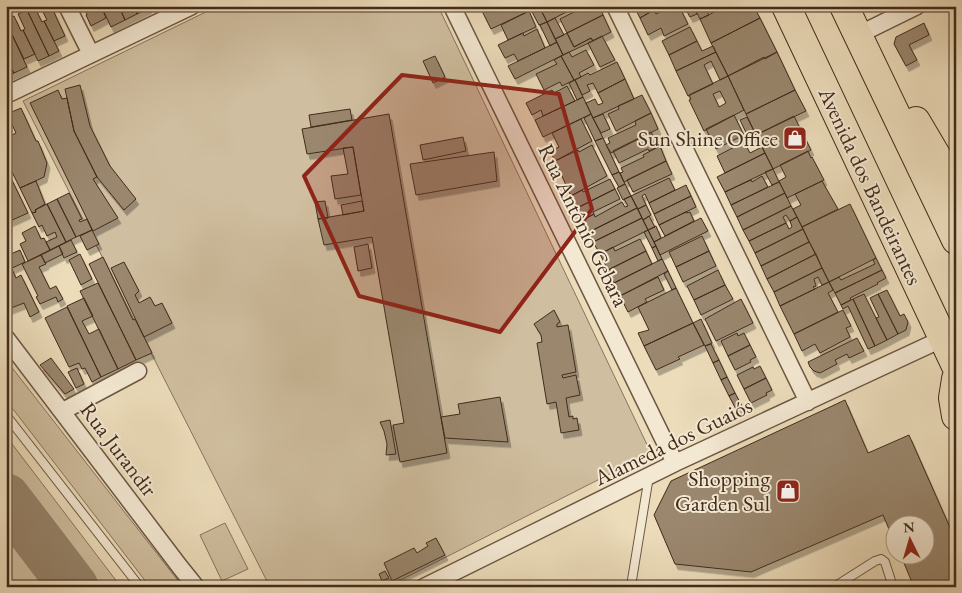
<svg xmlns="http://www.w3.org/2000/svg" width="962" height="593" font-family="'EB Garamond',serif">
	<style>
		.green { fill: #cfbe9f; stroke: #88745e }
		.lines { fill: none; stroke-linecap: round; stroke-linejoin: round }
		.taxiway { stroke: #96846b; stroke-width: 49 }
		.building { fill: #9a876e; stroke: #412b1c; fill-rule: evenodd; filter: url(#shadow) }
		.lane-casing { stroke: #6c5744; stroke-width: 10 }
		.street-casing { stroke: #6c5744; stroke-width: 19 }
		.highway-casing { stroke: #412b1c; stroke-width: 30 }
		.lane { stroke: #f3e8d2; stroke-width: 8 }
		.street { stroke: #f3e8d2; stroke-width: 16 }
		.highway { stroke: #ecdcba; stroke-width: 28 }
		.marked { fill: #8f2418; fill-opacity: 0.2; stroke: #8f2418; stroke-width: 4; stroke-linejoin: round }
		.labels { text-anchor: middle; stroke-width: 4; stroke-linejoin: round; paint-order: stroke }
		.poi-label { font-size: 22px; fill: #412b1c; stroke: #f3e8d2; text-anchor: end }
		.street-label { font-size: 22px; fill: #412b1c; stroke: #f3e8d2 }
	</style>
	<defs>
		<filter id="shadow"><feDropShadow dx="3" dy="5.5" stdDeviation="0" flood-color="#0004"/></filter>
	</defs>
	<rect width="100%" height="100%" fill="#ecdcba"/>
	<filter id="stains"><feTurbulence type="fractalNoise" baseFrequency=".004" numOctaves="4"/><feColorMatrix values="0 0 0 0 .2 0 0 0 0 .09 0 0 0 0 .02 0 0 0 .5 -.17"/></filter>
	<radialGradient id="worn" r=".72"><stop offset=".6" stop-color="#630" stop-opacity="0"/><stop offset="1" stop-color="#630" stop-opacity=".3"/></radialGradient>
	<!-- green -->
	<path class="green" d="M218,6h220l213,447 -264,134h-117l-247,-486z
		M6,360l177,227h-33l-144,-187z
		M6,436l115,151h-31l-84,-110z
		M225,523l23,46 -26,12 -22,-46z
		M6,526l47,61h-47z"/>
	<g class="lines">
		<!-- taxiway -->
		<path class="taxiway" d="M6,498l68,89"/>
	</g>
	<!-- building -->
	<path class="building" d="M34,6l8,16 2,-1 15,30 -10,5 -22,-46z
		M40,6h11l14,30 -11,5 -10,-20 3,-1z
		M87,6h14l5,12 -15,8 -5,-11h1l-2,-5 3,-2z
		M101,6h14l1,2 3,-1 6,13 -14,7z
		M133,6h16v2l-12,6z
		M133,6l4,8 -12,6 -6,-14z
		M492,6h34l3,5 -38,18 -9,-18z
		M539,6h39l-31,16z
		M539,6l8,16 -8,3 -8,-15z
		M599,6l4,9 -36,18 -7,-14 18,-9v-4z
		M634,6h26l-20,12z
		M679,6l9,18 -24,12 -3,-8 -13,7 -8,-17 14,-8 2,4 15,-8z
		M684,6h10l3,8 -7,3z
		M704,6l5,9 -9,4 -6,-12z
		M706,6h15l-12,6z
		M727,6h14l3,6 10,-5 6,11 -49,25 -11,-24z
		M27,10l22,46 -11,5 -15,-31 2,-1 -7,-15z
		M529,11l7,16 -28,13 -7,-15z
		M603,15l8,17 -18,9 -2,-3 -17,9 -7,-14z
		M14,16l7,15 2,-1 12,24 -11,5 -18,-37v-3z
		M555,18l9,17 -9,4 -8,-17z
		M760,18l17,34 -12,7 -1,-2 -36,19 -17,-33z
		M6,22l21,45 -13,6 -6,-11 4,-2 -6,-11z
		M547,22l10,20 -7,4 -10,-21z
		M924,23l5,12 -20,10 8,15 -11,6 -12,-22 2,-7z
		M690,27l7,14 -28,14 -7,-14z
		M537,29l8,19 -27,13 -4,-7 -9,4 -7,-13 25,-12 1,3z
		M567,33l7,14 17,-9 2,3 -30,14 -8,-16z
		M602,36l13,24 -15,7 -12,-24z
		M697,41l5,10 11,-5 3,6 -40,19 -7,-16z
		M557,42l6,13 -48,24 -7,-13z
		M586,50l8,15 -15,8 2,4 -7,3 -13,-24 8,-4 3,5z
		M716,52l12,24 -8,4 -9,-19 -7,4 9,19 -25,12 -12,-25z
		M777,52l18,38 -49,24 -18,-38z
		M435,56l10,21 -12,6 -10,-22z
		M561,56l13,24 -12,6 -2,-4 -16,8 -8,-16 21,-10 -3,-4z
		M6,58l8,15 -8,4z
		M617,62l8,17 -27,14 -5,-10 -6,2 3,6 -8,4 -7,-15 13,-7 2,2z
		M728,76l16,34 -40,21 -15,-31 2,-1 -2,-4zM720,91l6,12 -7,4 -6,-13z
		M625,79l9,20 -41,19 -7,-15 9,-4 3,6 5,-2 -5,-10z
		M575,80l8,17 -6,3 -8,-17z
		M80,85l10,41 20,40 26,33 -12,11 -27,-33 -23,-46 -9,-42z
		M567,86l8,15 -32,15 -2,-6 -9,5 -6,-12 26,-13 2,3z
		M58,90l4,9 5,-1 7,33 23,46 -4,2 25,39 -25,13 -63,-128z
		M795,90l11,21 -50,24 -10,-21z
		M642,95l9,18 -35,18 -8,-17 11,-5 -1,-3z
		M583,97l8,17 -48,23 -8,-17z
		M21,108l15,33h2l9,22 -3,14 -24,11 -14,-28v-22l10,-5 -9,-19z
		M350,109l2,11 -41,7 -2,-12z
		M651,113l7,16 -47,24 -5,-8 4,-2 -2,-5 28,-13 -1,-4z
		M389,114l58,339 -47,9 -7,-37 11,-2 -32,-186 -48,8 -6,-26 46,-8 -11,-64 -46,7 -5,-25z
		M591,114l12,24 -8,3 -11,-23z
		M603,114l7,15 -9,4 -8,-15z
		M734,115l10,20 -28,14 -10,-20z
		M794,116l17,34 -38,19 -17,-34z
		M747,117l9,18 -7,4 -9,-19z
		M581,119l11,22 -37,20 -5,-10 9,-4 -7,-14z
		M651,132l4,8 2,-1 3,7 -11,5 -1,-2 -29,14 -6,-12z
		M463,137l3,14 -43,9 -3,-15z
		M603,138l16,34 -7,3 -17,-34z
		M744,142l6,11 12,-6 3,6 -40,20 -8,-17z
		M592,145l15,31 -36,20 -16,-35 23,-11 1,2z
		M660,146l6,15 -42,21 -4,-9 3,-1 -2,-4 23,-11 -1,-2z
		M353,147l8,48 -26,4 -4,-23 17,-2 -5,-26z
		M808,151l3,7 1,-1 12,23 -37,18 -8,-17 7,-4 -6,-12z
		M494,152l3,29 -81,14 -6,-31z
		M765,153l8,16 -48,23 -8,-15z
		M666,161l6,13 -39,18 -6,-12z
		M6,168l22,45 -18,8 -4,-8v-23l4,-2 -4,-4z
		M773,169l6,13 -7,3 -7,-13z
		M619,172l6,12 -6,3 -7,-12z
		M762,176l6,11 -37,18 -6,-13 26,-12 1,2z
		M669,178l6,12 -26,13 -4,-9 -3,2 4,9 -8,4 -7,-13z
		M610,179l5,10 -38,19 -6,-12 11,-6 1,2z
		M36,181l9,23 -10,6 1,2 -4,1 -12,-25z
		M822,181l16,28 -36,18 -9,-18 8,-4 -6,-11z
		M779,182l6,11 -48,24 -6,-12z
		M625,184l6,12 -8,4 -6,-12z
		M686,185l5,11 -37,18 -5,-11z
		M615,189l5,10 -27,13 1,2 -11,6 -6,-12z
		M69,193l13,26 -3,1 1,2 7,-3 5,11 -16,7 -19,-38z
		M785,193l6,13 -48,24 -6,-13z
		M631,196l6,12 -48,24 -6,-12 11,-6 1,3 27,-15 3,5 3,-1 -4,-7z
		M691,196l5,11 -37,18 -5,-11z
		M57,199l19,38 -10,5 -19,-38z
		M325,201l3,17 -10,1 -3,-17z
		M362,201l2,10 -21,4 -2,-10z
		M47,204l19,38 -16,8 -4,-8 11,-5 -2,-5 -8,4 -5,-11 -3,2 -7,-14 4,-1 -1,-2z
		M850,204l26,54 -47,24 -27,-55z
		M646,205l5,10 -8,5 -5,-11z
		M791,206l6,11 -7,4 -4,-6 -3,2 3,6 -37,18 -6,-11z
		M637,208l5,10 -49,24 -4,-10z
		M686,212v1l4,-1 4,9 -29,15 -6,-11z
		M649,216l6,11 -7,3 -5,-10z
		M797,217l6,12 -48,24 -6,-12 37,-18 3,6 3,-2 -2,-6z
		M642,218l6,12 -48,24 -7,-12z
		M701,218l7,13 -48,24 -6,-13z
		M35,226l6,13 3,-1 6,12 -22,11 -8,-17 6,-3 -4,-8z
		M656,226l5,12 -7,4 -6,-12z
		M803,229l6,13 -48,24 -6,-13z
		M92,230l7,14 -12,6 -7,-14z
		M648,230l8,16 -4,2 -8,-16z
		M702,236l7,15 -33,16 -7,-15z
		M640,239l6,12 -38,19 -8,-16 13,-7 2,4z
		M71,240l6,12 -13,6 -5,-12z
		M809,242l7,12 -49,25 -6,-13z
		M368,244l4,24 -14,3 -4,-24z
		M59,246l4,8 -18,9 -4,-8z
		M656,246l6,13 -4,2 -6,-13z
		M20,250l5,12 -19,9v-15z
		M646,251l6,13 -38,19 -6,-13z
		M709,251l7,15 -33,16 -7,-15z
		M80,254l12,25 -11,6 -12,-25z
		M816,254l6,14 -48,24 -7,-13z
		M41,255l5,9 -7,3 11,22 6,-3 7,13 -5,3 -2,-5 -16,7 -4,-7 2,-1 -16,-32z
		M103,257l30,63 2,-1 17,34 -16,7 -47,-96z
		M876,258l6,12 -47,23 -6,-11 10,-5 2,3 34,-16 -2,-4z
		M662,259l6,12 -48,25 -6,-13z
		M124,262l15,29 -4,4 4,8 11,-6 5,9 7,-3 10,20 -28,14 -33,-69z
		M822,268l7,14 -7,3 -4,-8 -4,2 2,7 -3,1 2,2 -35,17 -6,-14z
		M12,269l4,9 5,-3 18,37 -9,5 -6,-14 -18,7v-39z
		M718,270l7,15 -31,15 -7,-14z
		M882,270l4,8 -9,5 1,1 -28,14 1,2 -10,5 -6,-12z
		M668,271l8,17 -4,2 -8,-16z
		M658,277l6,13 -19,9 2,3 -19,10 -8,-16z
		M829,282l4,8 -5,3 10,19 -44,22 -14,-28z
		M98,283l38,77 -18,9 -38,-78z
		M725,285l8,14 -32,16 -7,-15z
		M676,288l17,35 -49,23 -6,-13 11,-3 -11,-23z
		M887,290l13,26 4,-2 4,8 -2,8 -8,4 -20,-40z
		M864,294l23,46 -12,6 -22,-47z
		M878,294l20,40 -11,6 -11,-22 3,-1 -9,-19z
		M84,298l9,18 -11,5 7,13 10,-5 19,40 -17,8 -34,-71z
		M741,299l12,24 -37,18 -11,-22z
		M853,299l22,47 -7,3 -20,-43 -5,3 -2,-4z
		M67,307l34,70 -9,5 -7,-14 -3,1 -3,-6 -10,4 -24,-49z
		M554,310l6,12 -3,2v3l11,-2 8,47 -14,3 1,3 13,-3 4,20 -14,3 3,19 4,-1v3l4,-1 2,12 -18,3 -5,-31 -9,2 -10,-61 5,-1 -1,-7 -7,-11z
		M843,310l8,16 -5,2 4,9 -30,16 -5,-9 -13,7 -8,-17z
		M701,319l11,24 -7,3 -12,-23z
		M693,323l11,22 -26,12 2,2 -24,11 -12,-24z
		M737,333l1,3 6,-3 6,12 -22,11 -7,-15z
		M857,338l7,13 -15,7 -2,-4 -12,6 2,4 -17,9 -6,-2 -4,-4 -2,-5z
		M711,344l8,16 -6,3 -8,-17z
		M750,345l6,12 -6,3 1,2 -16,8 -7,-14z
		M51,358l23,31 -9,5 -25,-29z
		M719,360l8,17 -6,3 -8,-17z
		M760,366l6,12 -22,11 -7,-14 16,-8 1,2z
		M77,368l7,16 -8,4 -8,-16z
		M727,377l8,16 -6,3 -8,-16z
		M766,378l6,12 -6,3 1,2 -16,8 -7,-14z
		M735,393l7,13 -6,3 -7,-13z
		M500,397l8,45 -63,-4 -4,-21 19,-3 -2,-10z
		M845,400l23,53 41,-18 47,106v46h-42l-13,-31h23v-30h-30v15l-11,-26 -132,57 -76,-8 -21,-49 17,-34z
		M390,420l6,34 -10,1 1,-11 -3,-13 -4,-9z
		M436,538l9,17 -53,26 -8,-18 30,-15 3,5 11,-7 -2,-3z
		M385,571l4,7 -7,3 -3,-7z"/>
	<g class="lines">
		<!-- lane casing -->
		<g class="lane-casing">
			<path id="lane" d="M6,415l134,172
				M635,587l-3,-3v-4l17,-104
				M834,587l41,-26 6,-2 4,3 8,25"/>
		</g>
		<!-- street casing -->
		<g class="street-casing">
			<path id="street" d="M67,6l24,48
				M452,6l223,457
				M615,6l193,396
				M858,35l59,-29
				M6,95l186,-89
				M6,338l174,229 16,20
				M63,411l75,-40
				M424,587l251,-124 267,-124"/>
		</g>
		<!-- highway casing -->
		<g class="highway-casing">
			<path id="highway" d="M786,6l170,360
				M844,6l112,234
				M916,121l40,68
				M956,379l-3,19 3,18"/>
		</g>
		<!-- lane -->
		<use href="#lane" class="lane"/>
		<!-- street -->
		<use href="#street" class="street"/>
		<!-- highway -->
		<use href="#highway" class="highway"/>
	</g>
	<!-- marked area -->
	<path class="marked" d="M402,75l157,19 33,115 -92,123 -141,-36 -55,-120z"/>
	<!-- icons -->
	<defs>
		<g id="shop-square" transform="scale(1.25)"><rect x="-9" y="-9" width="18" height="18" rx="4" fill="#8f2418" stroke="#f3e8d2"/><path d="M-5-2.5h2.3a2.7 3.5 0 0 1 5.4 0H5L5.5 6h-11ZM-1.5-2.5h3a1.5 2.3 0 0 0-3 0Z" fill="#fff"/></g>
	</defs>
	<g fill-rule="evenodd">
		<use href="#shop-square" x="795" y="138"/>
		<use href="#shop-square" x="788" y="491"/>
	</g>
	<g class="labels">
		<!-- poi labels -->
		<g class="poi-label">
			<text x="778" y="146">Sun Shine Office</text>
			<text x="770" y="486">Shopping<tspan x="770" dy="25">Garden Sul</tspan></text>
		</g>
		<!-- street labels -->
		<g class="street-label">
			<text transform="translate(871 186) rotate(65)" y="8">Avenida dos Bandeirantes</text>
			<text transform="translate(584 225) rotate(64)" y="8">Rua Antônio Gebara</text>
			<text transform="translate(673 441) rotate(-26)" y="8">Alameda dos Guaiós</text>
			<text transform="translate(119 449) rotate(53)" y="8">Rua Jurandir</text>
		</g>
	</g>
	<!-- margin -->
	<rect width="962" height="593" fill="none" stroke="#ecdcba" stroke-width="25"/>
	<rect x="8" y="8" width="947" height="578" fill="none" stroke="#412b1c" stroke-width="2.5"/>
	<rect x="12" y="12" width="937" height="568" fill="none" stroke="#412b1c"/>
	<!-- north arrow -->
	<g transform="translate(910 540) rotate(355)"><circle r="24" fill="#f3e8d2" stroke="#ac9c89"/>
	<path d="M0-4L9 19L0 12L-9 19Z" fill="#8f2418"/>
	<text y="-8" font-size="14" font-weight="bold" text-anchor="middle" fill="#412b1c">N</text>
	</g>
	<rect width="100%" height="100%" filter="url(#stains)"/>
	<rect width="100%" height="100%" fill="url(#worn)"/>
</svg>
